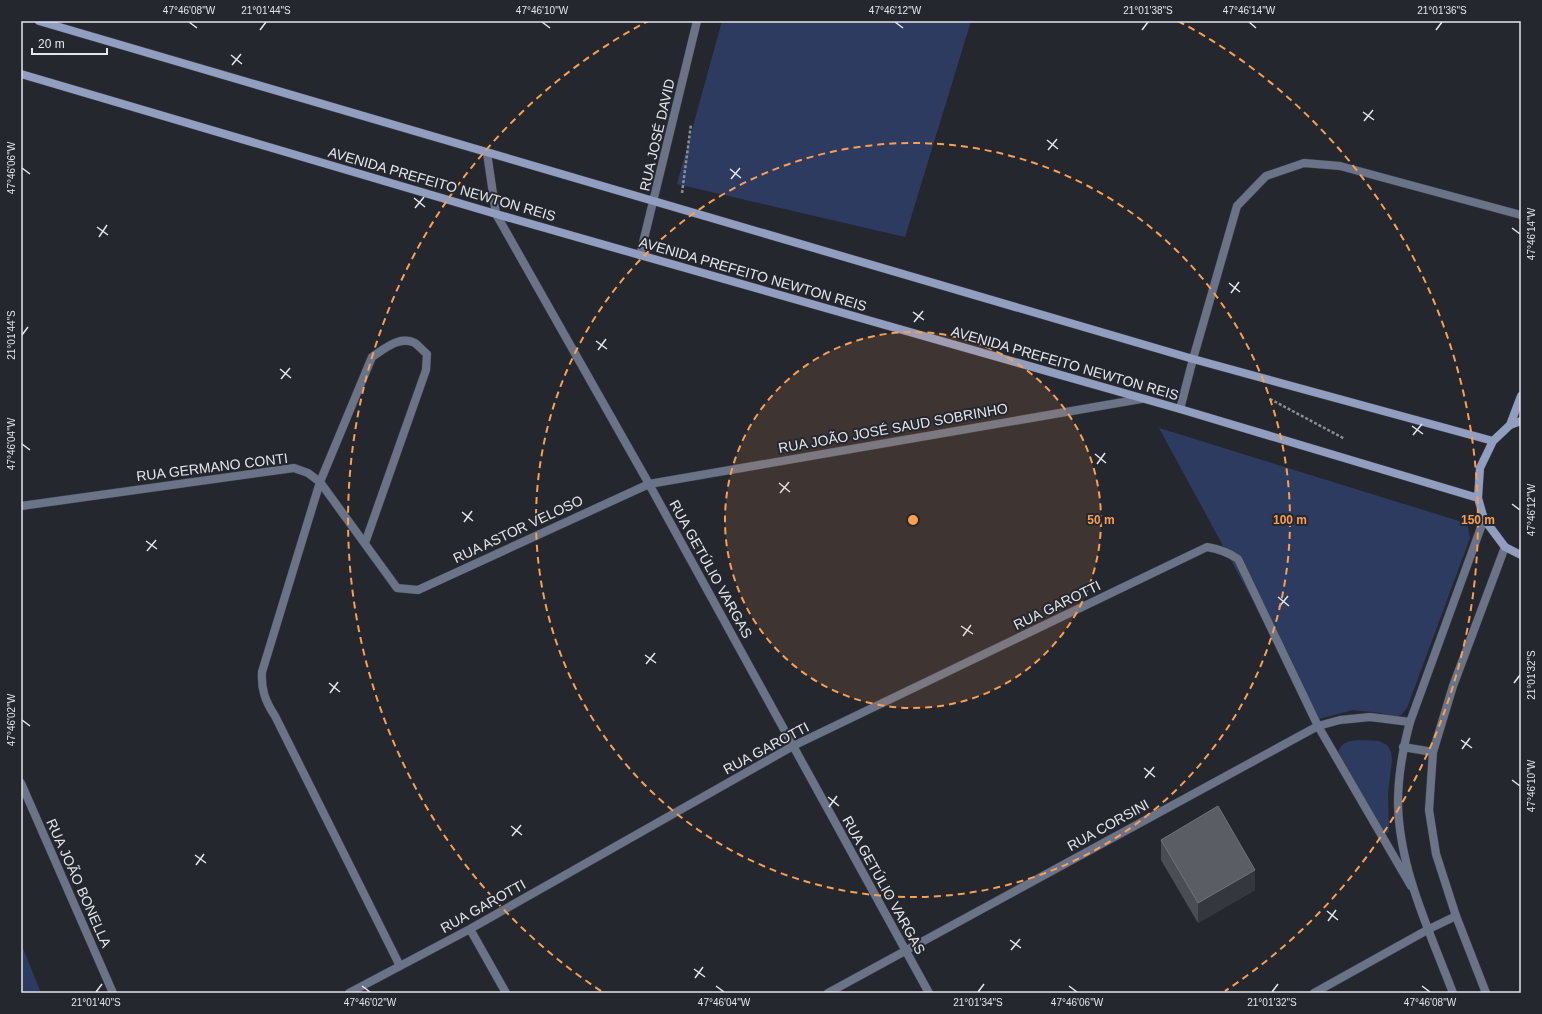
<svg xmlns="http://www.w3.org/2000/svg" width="1542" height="1014" font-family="Helvetica,sans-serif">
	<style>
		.green { fill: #2e3b61 }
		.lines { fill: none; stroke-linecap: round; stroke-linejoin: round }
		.service-casing { stroke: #404248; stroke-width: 9 }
		.minor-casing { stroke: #404248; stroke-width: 9 }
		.tertiary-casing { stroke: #404248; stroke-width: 9 }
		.secondary-casing { stroke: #404248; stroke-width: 9 }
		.path { stroke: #8b8d93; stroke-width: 2.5; stroke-dasharray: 3 2; stroke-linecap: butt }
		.service { stroke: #6b7389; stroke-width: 8 }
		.minor { stroke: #6b7389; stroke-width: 8 }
		.tertiary { stroke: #6b7389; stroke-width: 8 }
		.secondary { stroke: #929ec0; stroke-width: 8 }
		.wall { fill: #4a4d53 }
		.shaded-wall { fill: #34373e }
		.building { fill: #5a5d64; stroke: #707279 }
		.ticks { fill: none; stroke: #e4e6eb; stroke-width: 1.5 }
		.ring { fill: none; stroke: #fa9f4f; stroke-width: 2; stroke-dasharray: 7 5 }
		.labels { text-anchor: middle; stroke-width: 4; stroke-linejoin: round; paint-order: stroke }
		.street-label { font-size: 14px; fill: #e4e6eb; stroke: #25272e }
		.centre { fill: #fa9f4f; stroke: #25272e; stroke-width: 2 }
		.ring-label { font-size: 12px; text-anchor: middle; font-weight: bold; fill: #fa9f4f; stroke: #25272e; stroke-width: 4; stroke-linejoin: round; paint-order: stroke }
		.neatline { fill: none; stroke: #e4e6eb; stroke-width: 1.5 }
		.ticks-label { font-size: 10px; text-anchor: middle; fill: #e4e6eb }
	</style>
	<rect width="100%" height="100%" fill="#25272e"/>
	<!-- green -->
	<path class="green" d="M722,21h249l-66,216 -228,-53z
		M1159,428l303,94 6,5 2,11 -63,170 -6,7 -7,3 -13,-5 -28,-3 -34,9 -5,-6z
		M1379,741l8,4 4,7 1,8 -4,33 1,39 -4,2 -46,-74c-4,-25 23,-19 40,-19z
		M21,943l20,50h-20z"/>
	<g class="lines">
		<!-- service casing -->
		<g class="service-casing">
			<path id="service" d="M1180,409l13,-50 44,-153 29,-30 38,-13 36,3 181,49
				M320,482l52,-125c12,-8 28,-22 43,-14 4,3 8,8 12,11l-1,16 -61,173"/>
		</g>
		<!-- minor casing -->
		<g class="minor-casing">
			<path id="minor" d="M487,153l9,61 153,270 280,509
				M640,255l57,-234
				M320,482l-58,190c-1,17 3,29 13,44l125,250
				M21,506l273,-38 14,5 12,9 77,106 21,2 231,-106 492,-85
				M21,783l92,210
				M470,929l36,64
				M349,993l121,-64 323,-183 414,-199c12,2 21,5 31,12l80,167 93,160
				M828,993l490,-267 22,-6 30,-3 40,5
				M1314,993l115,-64 27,-13"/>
		</g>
		<!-- tertiary casing -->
		<g class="tertiary-casing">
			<path id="tertiary" d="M1403,747l30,5
				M1453,993c-23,-61 -54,-124 -55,-190 0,-27 5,-55 12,-81l74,-203
				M1486,993l-30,-77 -20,-62 -7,-44 4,-58 20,-66 52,-139"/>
		</g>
		<!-- secondary casing -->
		<g class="secondary-casing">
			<path id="secondary" d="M39,21l1154,338 300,82
				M21,74l475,140 684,195 298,89
				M1521,421l-11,4 -17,16 -13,27 -2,30 6,21 21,28 16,8
				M1510,425l11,-29"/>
		</g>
		<!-- path -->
		<path class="path" d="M682,193l9,-69
			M1270,399l75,40"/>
		<!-- service -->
		<use href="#service" class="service"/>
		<!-- minor -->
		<use href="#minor" class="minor"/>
		<!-- tertiary -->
		<use href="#tertiary" class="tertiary"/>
		<!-- secondary -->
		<use href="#secondary" class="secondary"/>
	</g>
	<!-- wall -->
	<path class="wall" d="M1161,840l94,50 -57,33 -37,-63z"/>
	<!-- shaded-wall -->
	<path class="shaded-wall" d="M1255,870v20l-57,33v-20z"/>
	<!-- building -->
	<path class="building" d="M1218,806l37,64 -57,33 -37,-63z"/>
	<!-- ticks -->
	<path class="ticks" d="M189,22l8,6M542,22l8,6M895,22l8,6M1249,22l7,6M260,30l6,-8M1142,30l6,-8M1436,30l6,-8M231,55l11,9M232,65l9,-11M1363,112l11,8M1364,121l9,-11M1047,140l11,9M1048,150l9,-11M22,168l8,6M730,169l11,9M731,179l9,-11M414,198l11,9M415,208l9,-11M97,227l11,8M1512,228l8,6M99,237l8,-12M1229,283l11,9M1231,293l8,-11M913,312l11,8M914,322l9,-11M22,335l6,-8M596,341l11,8M598,350l8,-11M280,369l11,9M281,379l9,-11M1412,426l11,8M1413,435l9,-11M22,444l8,6M1095,454l11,9M1097,464l8,-11M779,483l11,9M780,493l9,-11M1512,504l8,6M462,512l11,9M464,522l8,-11M146,541l11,8M147,551l9,-11M1278,597l11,9M1279,607l9,-11M961,626l12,8M963,636l8,-11M645,655l11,8M646,664l9,-11M329,683l11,9M1514,683l6,-8M330,693l8,-11M22,720l8,6M1461,740l11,8M1462,749l8,-11M1144,768l11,9M1145,778l9,-11M1512,780l8,6M828,797l11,9M829,807l8,-11M511,826l11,9M512,836l9,-11M195,855l11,8M196,865l8,-11M1327,911l11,9M1328,921l8,-11M1010,940l11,8M1011,950l9,-11M694,969l11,8M695,978l8,-11M362,986l8,6M716,986l8,6M1069,986l8,6M1422,986l8,6M96,992l6,-8M978,992l6,-8M1272,992l6,-8"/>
	<!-- distance rings -->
	<circle cx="913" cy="520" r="188" fill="#fa9f4f" fill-opacity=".12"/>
	<g class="ring">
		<circle cx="913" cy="520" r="188"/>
		<circle cx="913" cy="520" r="377"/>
		<path d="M601 991A565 565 0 0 1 648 21M1178 21A565 565 0 0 1 1225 991"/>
	</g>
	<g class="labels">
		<!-- street labels -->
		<g class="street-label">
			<text transform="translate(657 135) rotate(-77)" y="5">RUA JOSÉ DAVID</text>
			<text transform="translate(442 184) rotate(16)" y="5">AVENIDA PREFEITO NEWTON REIS</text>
			<text transform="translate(753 274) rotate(16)" y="5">AVENIDA PREFEITO NEWTON REIS</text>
			<text transform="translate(1065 363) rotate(16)" y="5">AVENIDA PREFEITO NEWTON REIS</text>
			<text transform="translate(893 428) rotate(-10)" y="5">RUA JOÃO JOSÉ SAUD SOBRINHO</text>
			<text transform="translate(212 467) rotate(-7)" y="5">RUA GERMANO CONTI</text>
			<text transform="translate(518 529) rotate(-25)" y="5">RUA ASTOR VELOSO</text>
			<text transform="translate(711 569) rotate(61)" y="5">RUA GETÚLIO VARGAS</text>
			<text transform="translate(1057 605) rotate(-26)" y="5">RUA GAROTTI</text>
			<text transform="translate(766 748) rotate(-28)" y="5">RUA GAROTTI</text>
			<text transform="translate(1108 825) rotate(-29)" y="5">RUA CORSINI</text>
			<text transform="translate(79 883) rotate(66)" y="5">RUA JOÃO BONELLA</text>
			<text transform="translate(884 885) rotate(61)" y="5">RUA GETÚLIO VARGAS</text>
			<text transform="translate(483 906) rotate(-29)" y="5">RUA GAROTTI</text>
		</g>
	</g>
	<circle cx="913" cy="520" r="6" class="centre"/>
	<g class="ring-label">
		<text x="1101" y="524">50 m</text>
		<text x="1290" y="524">100 m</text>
		<text x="1478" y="524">150 m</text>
	</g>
	<!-- border -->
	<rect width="1542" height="1014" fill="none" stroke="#25272e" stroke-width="44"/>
	<!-- scale -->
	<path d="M32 48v6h75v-6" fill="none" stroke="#e4e6eb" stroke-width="2"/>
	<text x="38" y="48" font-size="12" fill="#e4e6eb" stroke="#25272e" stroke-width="3" paint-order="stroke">20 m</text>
	<rect x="22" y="22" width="1498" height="970" class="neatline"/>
	<g class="ticks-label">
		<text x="189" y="14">47°46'08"W</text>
		<text x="266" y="14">21°01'44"S</text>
		<text x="542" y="14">47°46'10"W</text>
		<text x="895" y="14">47°46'12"W</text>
		<text x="1148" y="14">21°01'38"S</text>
		<text x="1249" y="14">47°46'14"W</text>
		<text x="1442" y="14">21°01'36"S</text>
		<text transform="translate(11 168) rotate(-90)" y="4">47°46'06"W</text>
		<text transform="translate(1531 234) rotate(-90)" y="4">47°46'14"W</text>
		<text transform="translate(11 335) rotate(-90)" y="4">21°01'44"S</text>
		<text transform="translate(11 444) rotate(-90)" y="4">47°46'04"W</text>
		<text transform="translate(1531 510) rotate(-90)" y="4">47°46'12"W</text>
		<text transform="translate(1531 675) rotate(-90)" y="4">21°01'32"S</text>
		<text transform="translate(11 720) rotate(-90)" y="4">47°46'02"W</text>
		<text transform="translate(1531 786) rotate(-90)" y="4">47°46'10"W</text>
		<text x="96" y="1006">21°01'40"S</text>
		<text x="370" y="1006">47°46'02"W</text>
		<text x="724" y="1006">47°46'04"W</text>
		<text x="978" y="1006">21°01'34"S</text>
		<text x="1077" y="1006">47°46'06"W</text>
		<text x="1272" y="1006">21°01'32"S</text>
		<text x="1430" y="1006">47°46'08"W</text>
	</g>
</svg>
